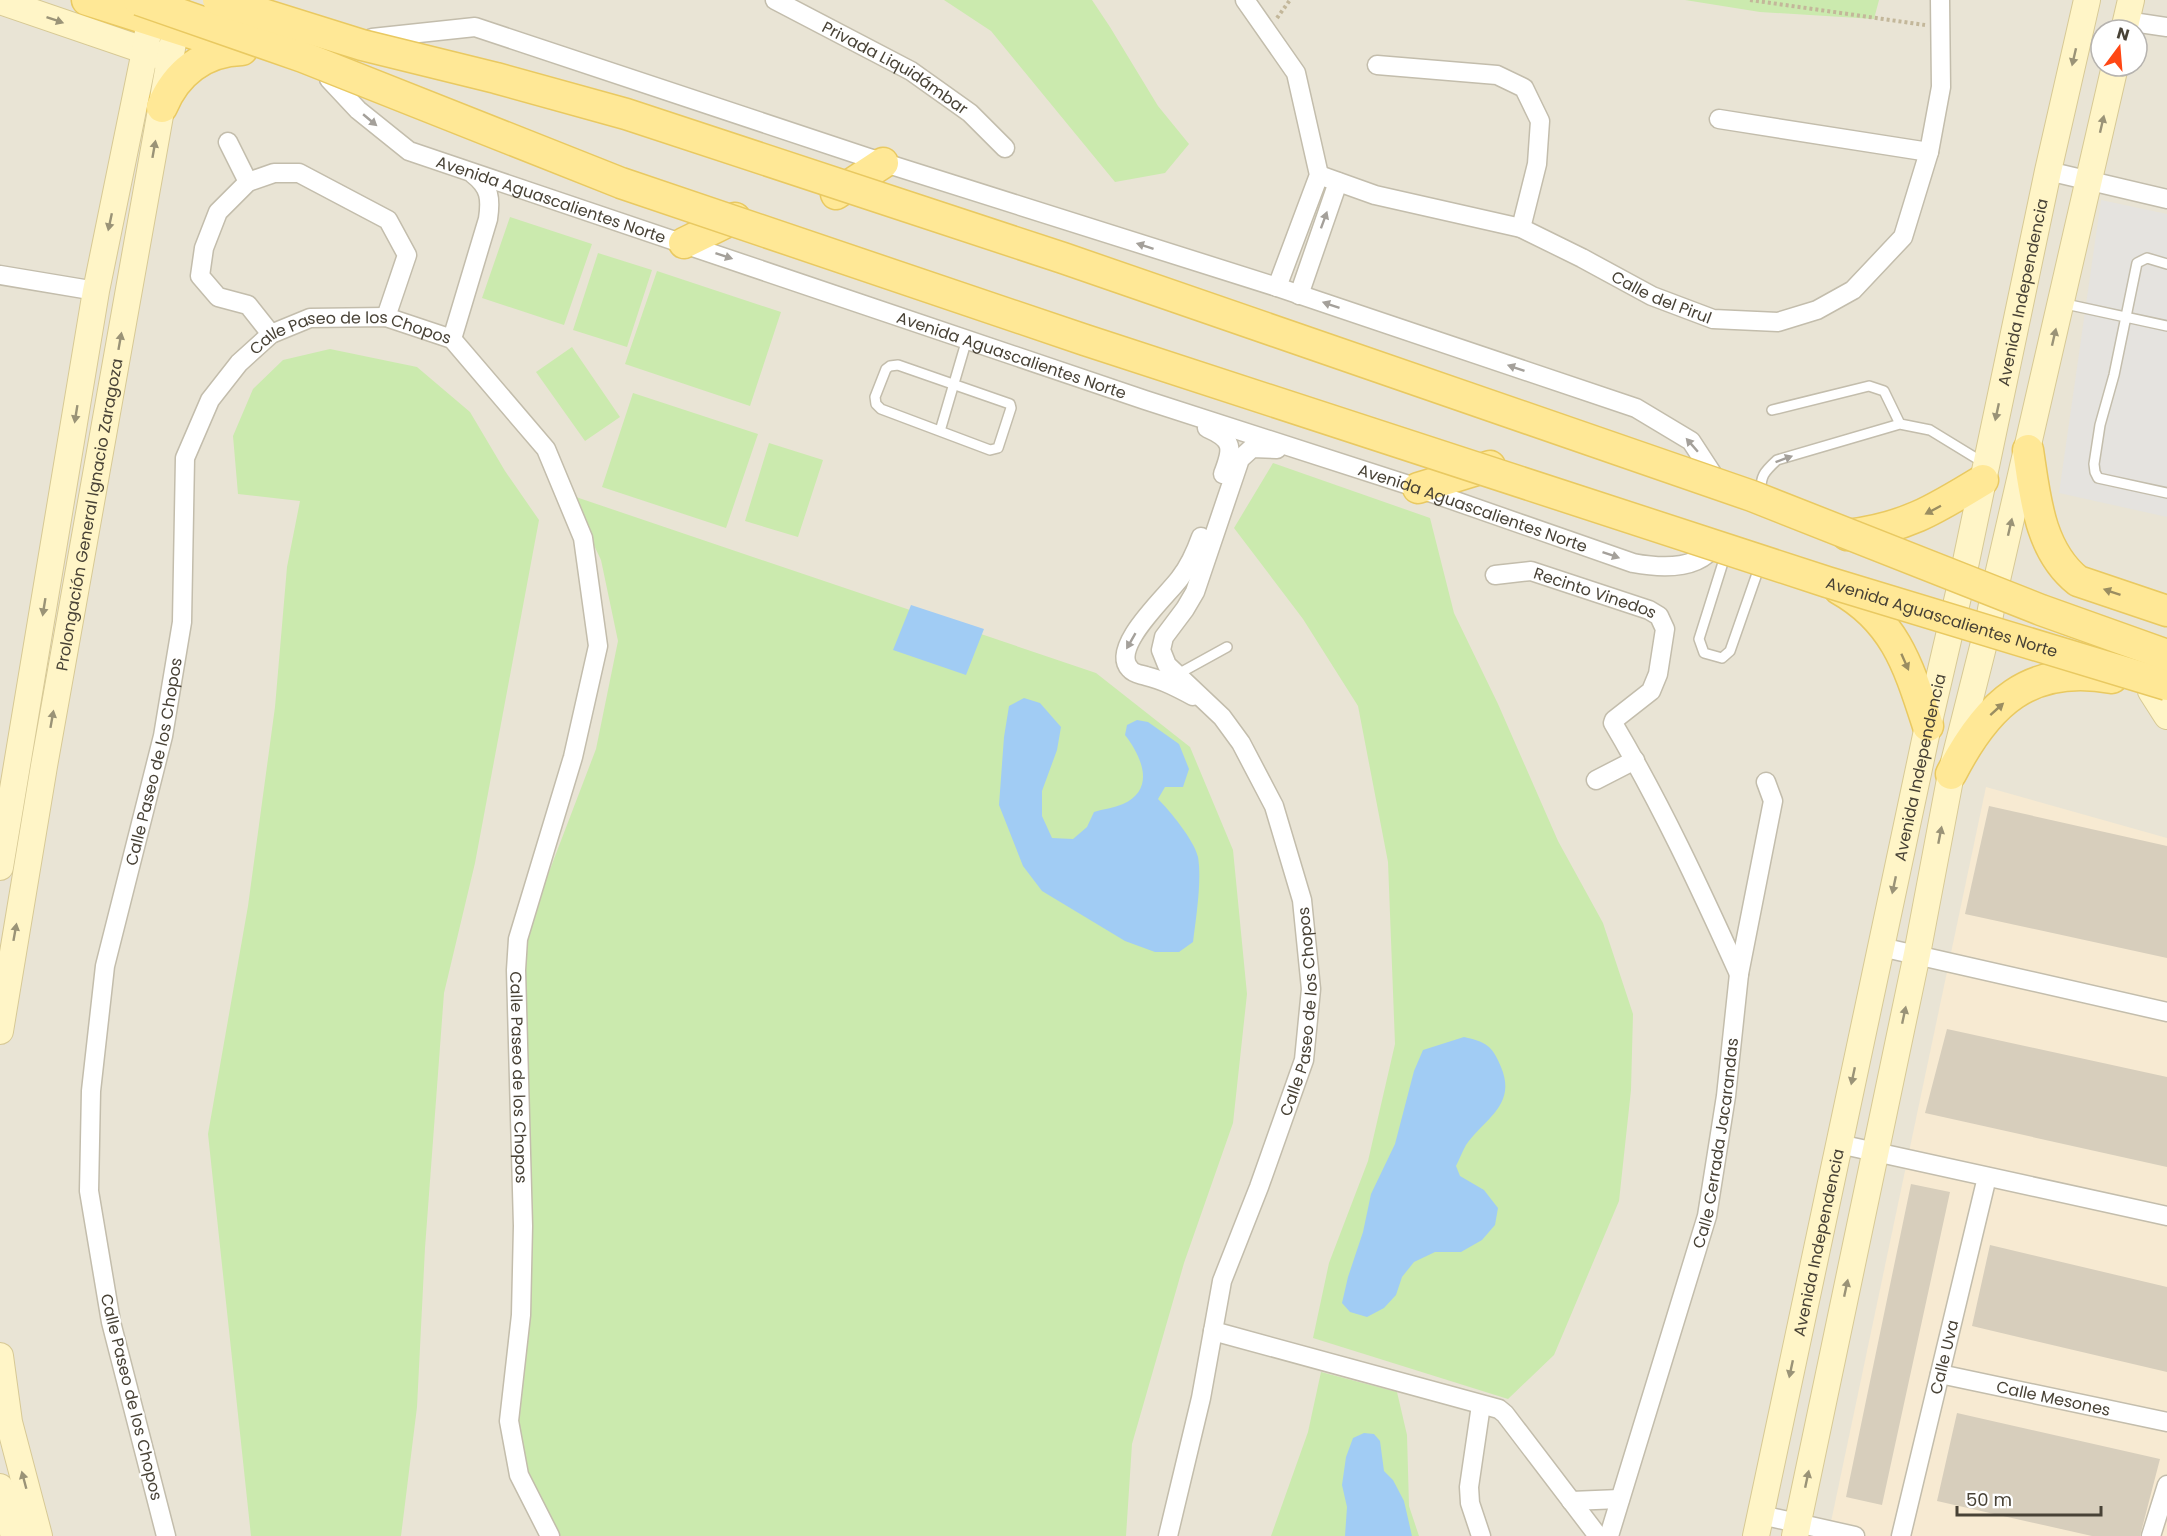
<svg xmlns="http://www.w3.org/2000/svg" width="2167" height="1536" font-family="Poppins,sans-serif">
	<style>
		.residential { fill: #e9e4d5; fill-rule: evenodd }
		.commercial { fill: #f7ead2 }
		.green { fill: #cbeaae }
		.parking { fill: #e5e3df }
		.water { fill: #a1ccf4 }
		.building { fill: #d7cebc }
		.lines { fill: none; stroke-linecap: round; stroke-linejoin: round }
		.lane-casing { stroke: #c3bdac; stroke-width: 12 }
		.street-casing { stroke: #c3bdac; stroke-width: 21 }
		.secondary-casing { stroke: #d7c995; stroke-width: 28 }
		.primary-casing { stroke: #e9c961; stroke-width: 33 }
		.path { stroke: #c3b79a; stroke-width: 4; stroke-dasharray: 3 3; stroke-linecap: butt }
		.lane { stroke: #fff; stroke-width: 9 }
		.street { stroke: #fff; stroke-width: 18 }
		.secondary { stroke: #fff5c7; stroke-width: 26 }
		.primary { stroke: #ffe896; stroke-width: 30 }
		.primary-bridge-casing { stroke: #e9c961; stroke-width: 33; stroke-linecap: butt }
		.primary-bridge { stroke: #ffe896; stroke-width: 30 }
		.oneway { fill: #9a9377 }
		.oneway2 { fill: #a4a09a }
		.oneway3 { fill: #9a8d61 }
		.labels { text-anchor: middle; stroke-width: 4.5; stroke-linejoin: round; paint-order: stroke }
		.street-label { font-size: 16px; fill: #484236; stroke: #fff }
	</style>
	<rect width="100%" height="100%" fill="#f4f1e7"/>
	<!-- residential -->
	<path class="residential" d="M0,0h2167v1536h-2167zM2101,30h36v36h-36z"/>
	<!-- commercial -->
	<path class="commercial" d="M1986,787l181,51v698h-339z"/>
	<!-- green -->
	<path class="green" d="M944,0h148l18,27 48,79 31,38 -24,29 -50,9 -124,-151z
		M1685,0h194l-5,19 -114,-7z
		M510,217l82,27 -28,81 -82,-27z
		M598,253l54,17 -25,77 -54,-17z
		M657,271l124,41 -31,94 -125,-42z
		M572,347l48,70 -35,24 -49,-69z
		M330,349l87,18 53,45 35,59 34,49 -64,343 -31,130 -19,255 -8,159 -16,129h-150l-43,-402 40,-228 27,-199 12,-140 13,-66 -62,-7 -5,-58 20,-47 30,-29z
		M633,393l125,41 -32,94 -124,-41z
		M769,443l54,17 -25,77 -53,-16z
		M1273,463l157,55 24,95 44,91 60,137 45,82 30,91 -2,76 -12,111 -65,154 -46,44 -195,-61 16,-75 39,-102 27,-117 -7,-182 -30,-156 -55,-87 -69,-91z
		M570,495l526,178 94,74 43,103 14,144 -14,129 -49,140 -52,181 -6,92h-566l-26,-37 -19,-89 8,-470 73,-191 22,-108 -17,-81z
		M1321,1372l76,20 10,43 2,71 10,30h-148l37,-104z"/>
	<!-- parking -->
	<path class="parking" d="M2101,200l66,14v303l-108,-24z"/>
	<!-- water -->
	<path class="water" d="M911,605l73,24 -18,46 -73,-25z
		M1024,698l16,5 21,24 -4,23 -15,41v25l10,22 21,1 14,-12 7,-15c9,-3 20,-4 29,-8 33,-15 19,-47 2,-69l2,-10 10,-5 11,2 31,22 10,25 -6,18h-18l-7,12c12,12 36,41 40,58 4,23 -2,61 -5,85l-14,10h-24l-30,-11 -83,-50 -19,-25 -24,-61 5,-68 5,-31z
		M1464,1037c22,5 28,8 37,30 16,38 -16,51 -35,78 -4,7 -7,15 -10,21l4,10 24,14 14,18 -3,17 -13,15 -21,12h-26l-21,10 -12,15 -6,18 -12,13 -17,9 -17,-5 -8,-9 6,-26 15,-45 8,-38 24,-50 19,-73 9,-21z
		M1364,1433l10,1 6,7 4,30 9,9 11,21 8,35h-67l2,-29 -5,-22 4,-28 7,-19z"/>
	<!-- building -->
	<path class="building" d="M1989,806l178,40v112l-202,-44z
		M1947,1029l220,48v90l-242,-54z
		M1911,1184l39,8 -68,313 -36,-8z
		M1990,1245l177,42v85l-195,-46z
		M1957,1413l203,46 -20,77h-48l-155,-35z"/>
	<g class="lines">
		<!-- lane casing -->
		<g class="lane-casing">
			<path id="lane" d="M2167,264l-20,-6 -10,5 -23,112 -14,50 -6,39 1,8 3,6 69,15
				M2061,303l106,23
				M898,365l112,39 1,4 -13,40 -8,2 -109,-41 -5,-5 -1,-7 11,-28 4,-3z
				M1772,410l97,-24 15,5 16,33
				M940,431l27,-92
				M1761,494c-1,-18 3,-22 16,-34l123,-36 30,6 54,33
				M1726,553l-27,86 5,14 18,5 8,-7 30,-86
				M1178,674l49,-27"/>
		</g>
		<!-- street casing -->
		<g class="street-casing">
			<g id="street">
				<path id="s1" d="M775,0l136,71 59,42 35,35"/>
				<path d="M1245,0l51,73 23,102 -42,112"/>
				<path d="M2126,21l41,6"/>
				<path d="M372,38l103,-11 391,130 411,130 359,121 55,33 28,43"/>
				<path d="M1377,65l120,10 27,13 16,33 -3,43 -16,64"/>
				<path id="s2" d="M329,79l29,31 51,41 736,249 273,88 215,75c27,5 65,8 82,-18"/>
				<path d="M1719,119l210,33"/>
				<path d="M228,142l20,40"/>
				<path d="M2048,171l119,28"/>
				<path id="s3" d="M1319,175l56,20 146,33 61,30 70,38 61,23 65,3 39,-12 36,-20 50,-53 26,-85 12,-65 -1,-87"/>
				<path d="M0,275l96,16"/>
				<path d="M1299,295l39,-113"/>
				<path d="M271,334l-23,-29 -30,-8 -18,-21 4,-28 14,-36 30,-30 26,-9h25l89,47 19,35 -21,62"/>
				<path d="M452,339l36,-120c3,-20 2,-32 -15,-45"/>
				<path d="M1207,428c27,12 26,20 16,46"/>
				<path id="s4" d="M1495,575l36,-4 118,39 10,6 6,13 -7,45 -7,17 -37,29 -1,3c48,81 87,165 126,251"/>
				<path d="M1193,696c-15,-8 -30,-16 -47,-20 -6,-2 -12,-2 -16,-7 -21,-22 38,-74 50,-91 10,-13 16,-27 21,-41"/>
				<path d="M1596,780l39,-20"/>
				<path d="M1881,947l286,65"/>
				<path d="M1839,1144l328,72"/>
				<path d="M1213,1331l286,78 6,5 93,122"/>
				<path id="s5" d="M1940,1374l227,48"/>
				<path d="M1481,1405l-12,82 1,16 11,33"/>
				<path d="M1571,1501l49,-2"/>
				<path d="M1761,1515l94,21"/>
				<path id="s6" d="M166,1536l-55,-214 -22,-131 2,-100 14,-125 58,-230 19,-114 3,-164 25,-58 29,-37 32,-29 39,-16 76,-1 66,22 94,110 37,89 15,108 -25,111 -55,182 -2,31 7,256 -2,89 -12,106 10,54 31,61"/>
				<path id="s7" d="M1168,1536l33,-138 21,-117 37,-94 45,-127 7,-71 -9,-89 -28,-94 -33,-63 -19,-26 -55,-52 -6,-15 3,-13 21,-28 10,-17 45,-133 12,-11 25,1"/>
				<path id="s8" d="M1609,1536l98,-320 19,-120 13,-122 34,-173 -7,-19"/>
				<path id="s9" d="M1901,1536l86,-359"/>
				<path d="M2151,1536l16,-51"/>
			</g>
		</g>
		<!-- secondary casing -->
		<g class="secondary-casing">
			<g id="secondary">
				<path d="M0,1l161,55"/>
				<path d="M2124,30l7,-30"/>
				<path d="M2151,691l16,25"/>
				<path d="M0,867l96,-576 49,-240 8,-51"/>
				<path id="s10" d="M0,1031l44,-265 135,-757"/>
				<path d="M0,1356l9,66 30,114"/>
				<path d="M0,1487l14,49"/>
				<path id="s11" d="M1756,1536l172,-810 36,-155 84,-400 39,-171"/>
				<path d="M1795,1536l122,-582 34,-180 35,-139 10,-51 119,-518"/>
			</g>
		</g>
		<!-- primary casing -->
		<g class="primary-casing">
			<path id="primary" d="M87,0l132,42
				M162,107c14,-34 42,-56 80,-57
				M836,194l47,-31
				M684,243l51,-25
				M2028,450c7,46 11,100 50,131l89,30
				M1418,488l72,-22
				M1847,535c58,-7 87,-25 136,-55
				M1839,589c57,32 70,79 89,137
				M1951,774c36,-70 78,-111 161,-96"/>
		</g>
		<!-- path -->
		<path class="path" d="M1750,0l175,25
			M1277,18l13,-18"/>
		<!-- lane -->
		<use href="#lane" class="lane"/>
		<!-- street -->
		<use href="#street" class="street"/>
		<!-- secondary -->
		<use href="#secondary" class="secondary"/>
		<!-- primary -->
		<use href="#primary" class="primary"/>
		<!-- primary-bridge casing -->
		<g class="primary-bridge-casing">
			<g id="primary-bridge">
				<path id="s12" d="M139,0l164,57 318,126 464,157 742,242 340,103"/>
				<path d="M218,0l144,45 134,33 130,36 437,144 689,238 289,114 126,45"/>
			</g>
		</g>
		<!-- primary-bridge -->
		<use href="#primary-bridge" class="primary-bridge"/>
	</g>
	<!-- one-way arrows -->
	<defs><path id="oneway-solid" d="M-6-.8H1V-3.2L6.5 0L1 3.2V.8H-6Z" transform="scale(1.5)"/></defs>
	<g class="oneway">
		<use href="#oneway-solid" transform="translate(55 20) rotate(19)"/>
		<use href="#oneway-solid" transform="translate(2074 57) rotate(103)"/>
		<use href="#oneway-solid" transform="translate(2102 124) rotate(-77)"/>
		<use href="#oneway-solid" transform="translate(154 149) rotate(-80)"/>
		<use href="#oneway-solid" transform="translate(110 222) rotate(102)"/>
		<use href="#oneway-solid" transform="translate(2054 337) rotate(-77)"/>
		<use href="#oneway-solid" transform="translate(120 341) rotate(-80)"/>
		<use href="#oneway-solid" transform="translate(1997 412) rotate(102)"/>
		<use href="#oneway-solid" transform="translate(76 414) rotate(99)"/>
		<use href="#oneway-solid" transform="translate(2010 527) rotate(-77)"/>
		<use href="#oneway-solid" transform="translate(44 607) rotate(99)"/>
		<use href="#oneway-solid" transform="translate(52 719) rotate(-80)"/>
		<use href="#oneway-solid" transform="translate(1940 835) rotate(-79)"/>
		<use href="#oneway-solid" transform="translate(1894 885) rotate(102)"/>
		<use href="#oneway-solid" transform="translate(15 932) rotate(-80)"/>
		<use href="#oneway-solid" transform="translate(1904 1015) rotate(-78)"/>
		<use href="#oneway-solid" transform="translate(1853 1076) rotate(102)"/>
		<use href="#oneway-solid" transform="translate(1846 1288) rotate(-78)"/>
		<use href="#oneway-solid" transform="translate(1791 1369) rotate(102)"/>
		<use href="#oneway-solid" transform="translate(1807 1479) rotate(-78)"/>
		<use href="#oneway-solid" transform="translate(24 1480) rotate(-105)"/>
	</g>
	<g class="oneway2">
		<use href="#oneway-solid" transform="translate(370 120) rotate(40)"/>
		<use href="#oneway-solid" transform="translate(1324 220) rotate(-70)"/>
		<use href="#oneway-solid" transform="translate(1145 246) rotate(-162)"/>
		<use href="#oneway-solid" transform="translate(724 256) rotate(18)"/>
		<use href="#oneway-solid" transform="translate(1331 305) rotate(-161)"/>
		<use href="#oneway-solid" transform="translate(1516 368) rotate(-161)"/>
		<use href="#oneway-solid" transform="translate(1692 445) rotate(-131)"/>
		<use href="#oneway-solid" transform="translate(1784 459) rotate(-20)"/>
		<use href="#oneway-solid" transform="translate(1611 555) rotate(19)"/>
		<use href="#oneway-solid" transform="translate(1131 641) rotate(120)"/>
	</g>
	<g class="oneway3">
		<use href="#oneway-solid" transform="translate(1933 510) rotate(152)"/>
		<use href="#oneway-solid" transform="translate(2112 592) rotate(-161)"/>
		<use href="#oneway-solid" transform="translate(1905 662) rotate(66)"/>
		<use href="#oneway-solid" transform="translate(1997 709) rotate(-42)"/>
	</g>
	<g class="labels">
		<!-- street labels -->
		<g class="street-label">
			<text dy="6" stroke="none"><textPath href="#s1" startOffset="138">Privada Liquidámbar</textPath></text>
			<text dy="6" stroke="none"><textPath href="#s2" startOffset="258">Avenida Aguascalientes Norte</textPath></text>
			<text dy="6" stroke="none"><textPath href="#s11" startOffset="1272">Avenida Independencia</textPath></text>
			<text dy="6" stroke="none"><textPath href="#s3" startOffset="366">Calle del Pirul</textPath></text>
			<text dy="6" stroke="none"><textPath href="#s6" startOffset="1330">Calle Paseo de los Chopos</textPath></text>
			<text dy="6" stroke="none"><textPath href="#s2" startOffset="744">Avenida Aguascalientes Norte</textPath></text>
			<text dy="6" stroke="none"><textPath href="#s2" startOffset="1230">Avenida Aguascalientes Norte</textPath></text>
			<text dy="6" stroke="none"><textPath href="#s10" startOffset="524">Prolongación General Ignacio Zaragoza</textPath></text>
			<text dy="6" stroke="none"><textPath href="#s4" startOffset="104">Recinto Vinedos</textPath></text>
			<text dy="6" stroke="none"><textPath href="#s12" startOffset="1906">Avenida Aguascalientes Norte</textPath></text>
			<text dy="6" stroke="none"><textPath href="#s6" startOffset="790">Calle Paseo de los Chopos</textPath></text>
			<text dy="6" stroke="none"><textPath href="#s11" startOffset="786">Avenida Independencia</textPath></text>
			<text dy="6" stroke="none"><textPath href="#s7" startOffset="544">Calle Paseo de los Chopos</textPath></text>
			<text dy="6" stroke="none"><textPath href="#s6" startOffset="2230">Calle Paseo de los Chopos</textPath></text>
			<text dy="6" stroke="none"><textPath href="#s8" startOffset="408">Calle Cerrada Jacarandas</textPath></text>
			<text dy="6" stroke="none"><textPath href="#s11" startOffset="300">Avenida Independencia</textPath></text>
			<text dy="6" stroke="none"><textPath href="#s9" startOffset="184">Calle Uva</textPath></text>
			<text transform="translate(132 1397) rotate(76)" y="6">Calle Paseo de los Chopos</text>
			<text dy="6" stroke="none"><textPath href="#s5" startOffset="116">Calle Mesones</textPath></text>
		</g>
	</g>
	<!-- north arrow -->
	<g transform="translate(2119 48) rotate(16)"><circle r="28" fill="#ffffff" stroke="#b6b3af" stroke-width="1.5"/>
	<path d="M0-4.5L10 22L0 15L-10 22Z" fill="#ff4714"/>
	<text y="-9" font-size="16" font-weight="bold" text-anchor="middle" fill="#484236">N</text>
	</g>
	<!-- scale -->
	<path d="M1957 1506v9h144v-9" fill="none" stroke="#484236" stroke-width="3"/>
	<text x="1966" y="1506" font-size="18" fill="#484236" stroke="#ffffff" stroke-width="4.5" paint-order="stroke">50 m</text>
</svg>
